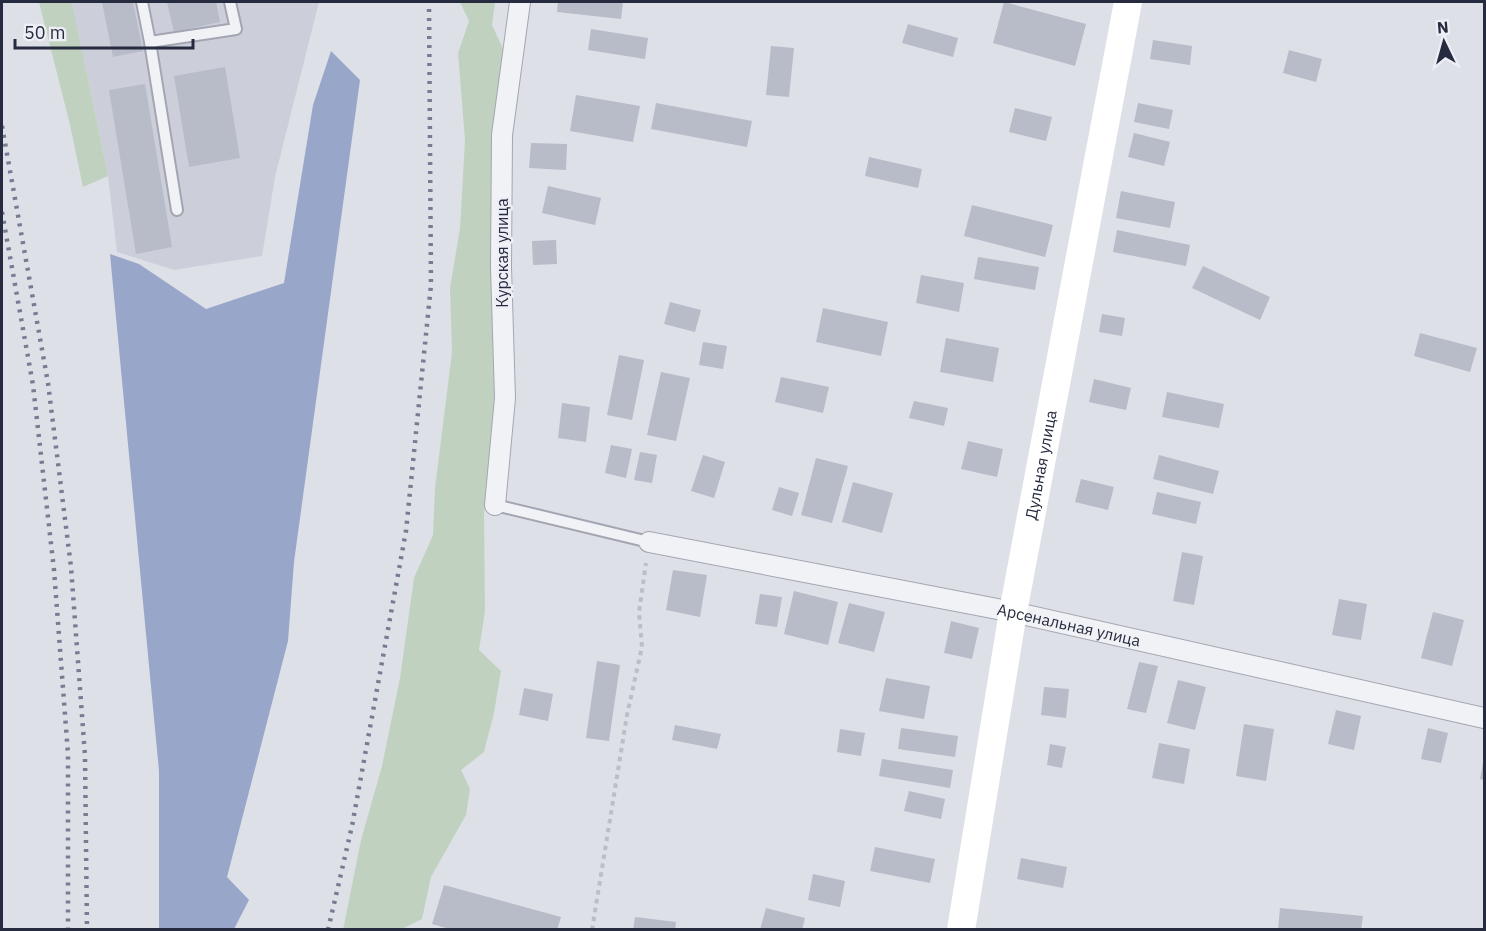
<svg xmlns="http://www.w3.org/2000/svg" width="1486" height="931" font-family="'IBM Plex Sans',sans-serif">
	<style>
		.built { fill: #cccfda }
		.green { fill: #c0d2bf }
		.water { fill: #98a6c9 }
		.building { fill: #b8bbc8 }
		.lines { fill: none; stroke-linecap: round; stroke-linejoin: round }
		.lane-casing { stroke: #a3a6b2; stroke-width: 14 }
		.street-casing { stroke: #a3a6b2; stroke-width: 22 }
		.path { stroke: #bcbec6; stroke-width: 4; stroke-dasharray: 4.5 4.5; stroke-linecap: butt }
		.lane { stroke: #f1f2f6; stroke-width: 10 }
		.street { stroke: #f1f2f6; stroke-width: 20 }
		.secondary { stroke: #fff; stroke-width: 28 }
		.rail { stroke: #777c92; stroke-width: 4.5; stroke-dasharray: 3 6; stroke-linecap: butt }
		.labels { text-anchor: middle; stroke-width: 5; stroke-linejoin: round; paint-order: stroke }
		.street-label { font-size: 16px; fill: #272b3f; stroke: #eeeff6 }
	</style>
	<rect width="100%" height="100%" fill="#dee0e8"/>
	<!-- built -->
	<path class="built" d="M72,2h247l-44,175 -13,79 -88,14 -57,-18 -9,-76z"/>
	<!-- green -->
	<path class="green" d="M39,2h33l36,174 -25,11 -13,-62z
		M460,2h35l-3,23 13,28 -13,76 6,269 -14,116 1,97 -6,39 22,21 -7,42 -10,39 -23,18 9,19 -4,26 -35,62 -9,42 -20,10 -59,1 18,-90 21,-74 18,-88 14,-100 19,-43 2,-47 17,-136 -2,-64 10,-60 5,-88 -7,-87 11,-32z"/>
	<!-- water -->
	<path class="water" d="M331,51l29,29 -66,482 -6,79 -61,236 22,23 -15,29h-75v-158l-49,-517 29,10 67,45 78,-26 29,-178z"/>
	<!-- building -->
	<path class="building" d="M102,2h31l10,49 -30,6z
		M167,2h49l4,20 -46,10z
		M558,2h65l-2,17 -64,-7z
		M1004,2l82,22 -11,42 -82,-23z
		M908,24l50,14 -5,19 -51,-14z
		M591,29l57,9 -3,21 -57,-9z
		M1153,40l39,6 -2,19 -40,-6z
		M771,46l23,2 -5,49 -23,-2z
		M1289,50l33,9 -6,23 -33,-9z
		M225,67l15,91 -51,9 -15,-91z
		M145,84l27,163 -36,7 -27,-164z
		M576,95l64,11 -7,36 -63,-11z
		M656,103l96,18 -5,26 -96,-18z
		M1138,103l35,7 -4,19 -35,-7z
		M1015,108l37,9 -6,24 -37,-9z
		M1134,133l36,9 -6,24 -36,-9z
		M531,143l36,1 -1,26 -37,-2z
		M869,157l53,12 -4,19 -53,-12z
		M548,186l53,12 -6,27 -53,-12z
		M1121,191l54,11 -5,26 -54,-10z
		M972,205l81,20 -8,32 -81,-21z
		M1117,230l73,15 -4,21 -73,-14z
		M556,240l1,24 -24,1 -1,-24z
		M978,257l61,10 -4,23 -61,-11z
		M1203,266l67,31 -10,23 -68,-32z
		M921,275l43,8 -5,29 -43,-9z
		M670,302l31,8 -6,22 -31,-8z
		M823,308l65,14 -7,34 -65,-14z
		M1102,314l23,4 -3,18 -23,-4z
		M1420,333l57,15 -7,24 -56,-16z
		M946,338l53,10 -6,34 -53,-10z
		M703,342l24,4 -4,23 -24,-4z
		M619,355l25,5 -12,60 -25,-5z
		M661,372l29,6 -14,63 -29,-6z
		M781,377l48,10 -6,26 -48,-11z
		M1094,379l37,9 -5,22 -37,-8z
		M1167,392l57,12 -5,24 -57,-11z
		M914,401l34,7 -4,18 -35,-8z
		M562,403l28,4 -4,35 -28,-4z
		M968,441l35,8 -6,28 -36,-8z
		M611,445l21,4 -6,29 -21,-5z
		M640,452l17,3 -5,28 -18,-3z
		M703,455l22,7 -11,36 -23,-7z
		M1159,455l60,16 -6,23 -60,-15z
		M816,458l32,8 -16,57 -31,-8z
		M1081,479l33,8 -6,23 -33,-8z
		M853,482l40,11 -11,40 -40,-11z
		M779,487l20,6 -7,23 -20,-6z
		M1157,492l44,10 -5,22 -44,-10z
		M1182,552l21,4 -9,49 -21,-4z
		M673,570l34,5 -7,42 -34,-7z
		M794,591l44,11 -10,43 -44,-11z
		M760,594l22,3 -5,30 -22,-3z
		M1339,599l28,5 -6,36 -29,-5z
		M849,603l36,9 -11,40 -36,-9z
		M1433,612l31,8 -12,46 -31,-8z
		M951,621l28,7 -7,31 -28,-6z
		M597,661l23,4 -11,76 -23,-3z
		M1139,662l19,4 -12,47 -19,-4z
		M886,678l44,8 -6,33 -45,-8z
		M1178,680l28,7 -11,43 -28,-7z
		M1044,687l25,2 -3,29 -25,-3z
		M524,688l29,6 -5,27 -29,-6z
		M1336,710l25,6 -7,34 -26,-6z
		M1244,724l30,5 -8,52 -30,-5z
		M675,725l46,9 -4,15 -45,-9z
		M901,728l57,8 -3,21 -57,-8z
		M1428,728l20,5 -7,30 -20,-4z
		M840,729l25,4 -4,23 -24,-4z
		M1159,743l31,6 -6,35 -32,-6z
		M1050,744l16,3 -4,21 -15,-3z
		M882,759l71,11 -3,18 -71,-12z
		M1483,763h1v17l-4,-1z
		M909,791l36,8 -4,20 -37,-8z
		M875,847l60,12 -5,24 -60,-12z
		M1021,858l46,9 -4,21 -46,-9z
		M813,874l32,7 -5,26 -32,-7z
		M444,885l117,32 -4,13h-104l-21,-6z
		M766,908l39,10 -3,12h-42z
		M1280,908l83,8 -2,14h-83z
		M635,917l41,5 -1,8h-42z"/>
	<g class="lines">
		<!-- lane casing -->
		<g class="lane-casing">
			<path id="lane" d="M142,2l8,40 86,-13 -6,-27
				M150,42l27,168
				M495,505l154,37"/>
		</g>
		<!-- street casing -->
		<g class="street-casing">
			<g id="street">
				<path d="M495,505l10,-107 -4,-131 1,-132 18,-133"/>
				<path id="s1" d="M649,542l364,70 471,106"/>
			</g>
		</g>
		<!-- path -->
		<path class="path" d="M592,930l35,-215 15,-68 -3,-35 7,-49"/>
		<!-- lane -->
		<use href="#lane" class="lane"/>
		<!-- street -->
		<use href="#street" class="street"/>
		<!-- secondary -->
		<path class="secondary" id="s2" d="M961,930l52,-318 115,-610"/>
		<!-- rail -->
		<path class="rail" d="M2,126l46,257 23,184 14,189 2,174
			M2,212l31,173 21,185 14,184v176
			M328,930l24,-104 54,-295 25,-246 -2,-283"/>
	</g>
	<g class="labels">
		<!-- street labels -->
		<g class="street-label">
			<text transform="translate(502 253) rotate(-90)" y="6">Курская улица</text>
			<text dy="6" stroke="none"><textPath href="#s2" startOffset="472">Дульная улица</textPath></text>
			<text dy="6" stroke="none"><textPath href="#s1" startOffset="428">Арсенальная улица</textPath></text>
		</g>
	</g>
	<!-- border -->
	<rect width="1486" height="931" fill="none" stroke="#272b3f" stroke-width="6"/>
	<!-- north arrow -->
	<g transform="translate(1444 42) rotate(355)" stroke="#eeeff6" stroke-width="4.5" paint-order="stroke">
	<path d="M0-4.5L10 22L0 15L-10 22Z" fill="#272b3f"/>
	<text y="-9" font-size="16" font-weight="bold" text-anchor="middle" fill="#272b3f">N</text>
	</g>
	<!-- scale -->
	<path d="M15 39v9h178v-9" fill="none" stroke="#272b3f" stroke-width="3"/>
	<text x="24" y="39" font-size="18" fill="#272b3f" stroke="#eeeff6" stroke-width="4.5" paint-order="stroke">50 m</text>
</svg>
